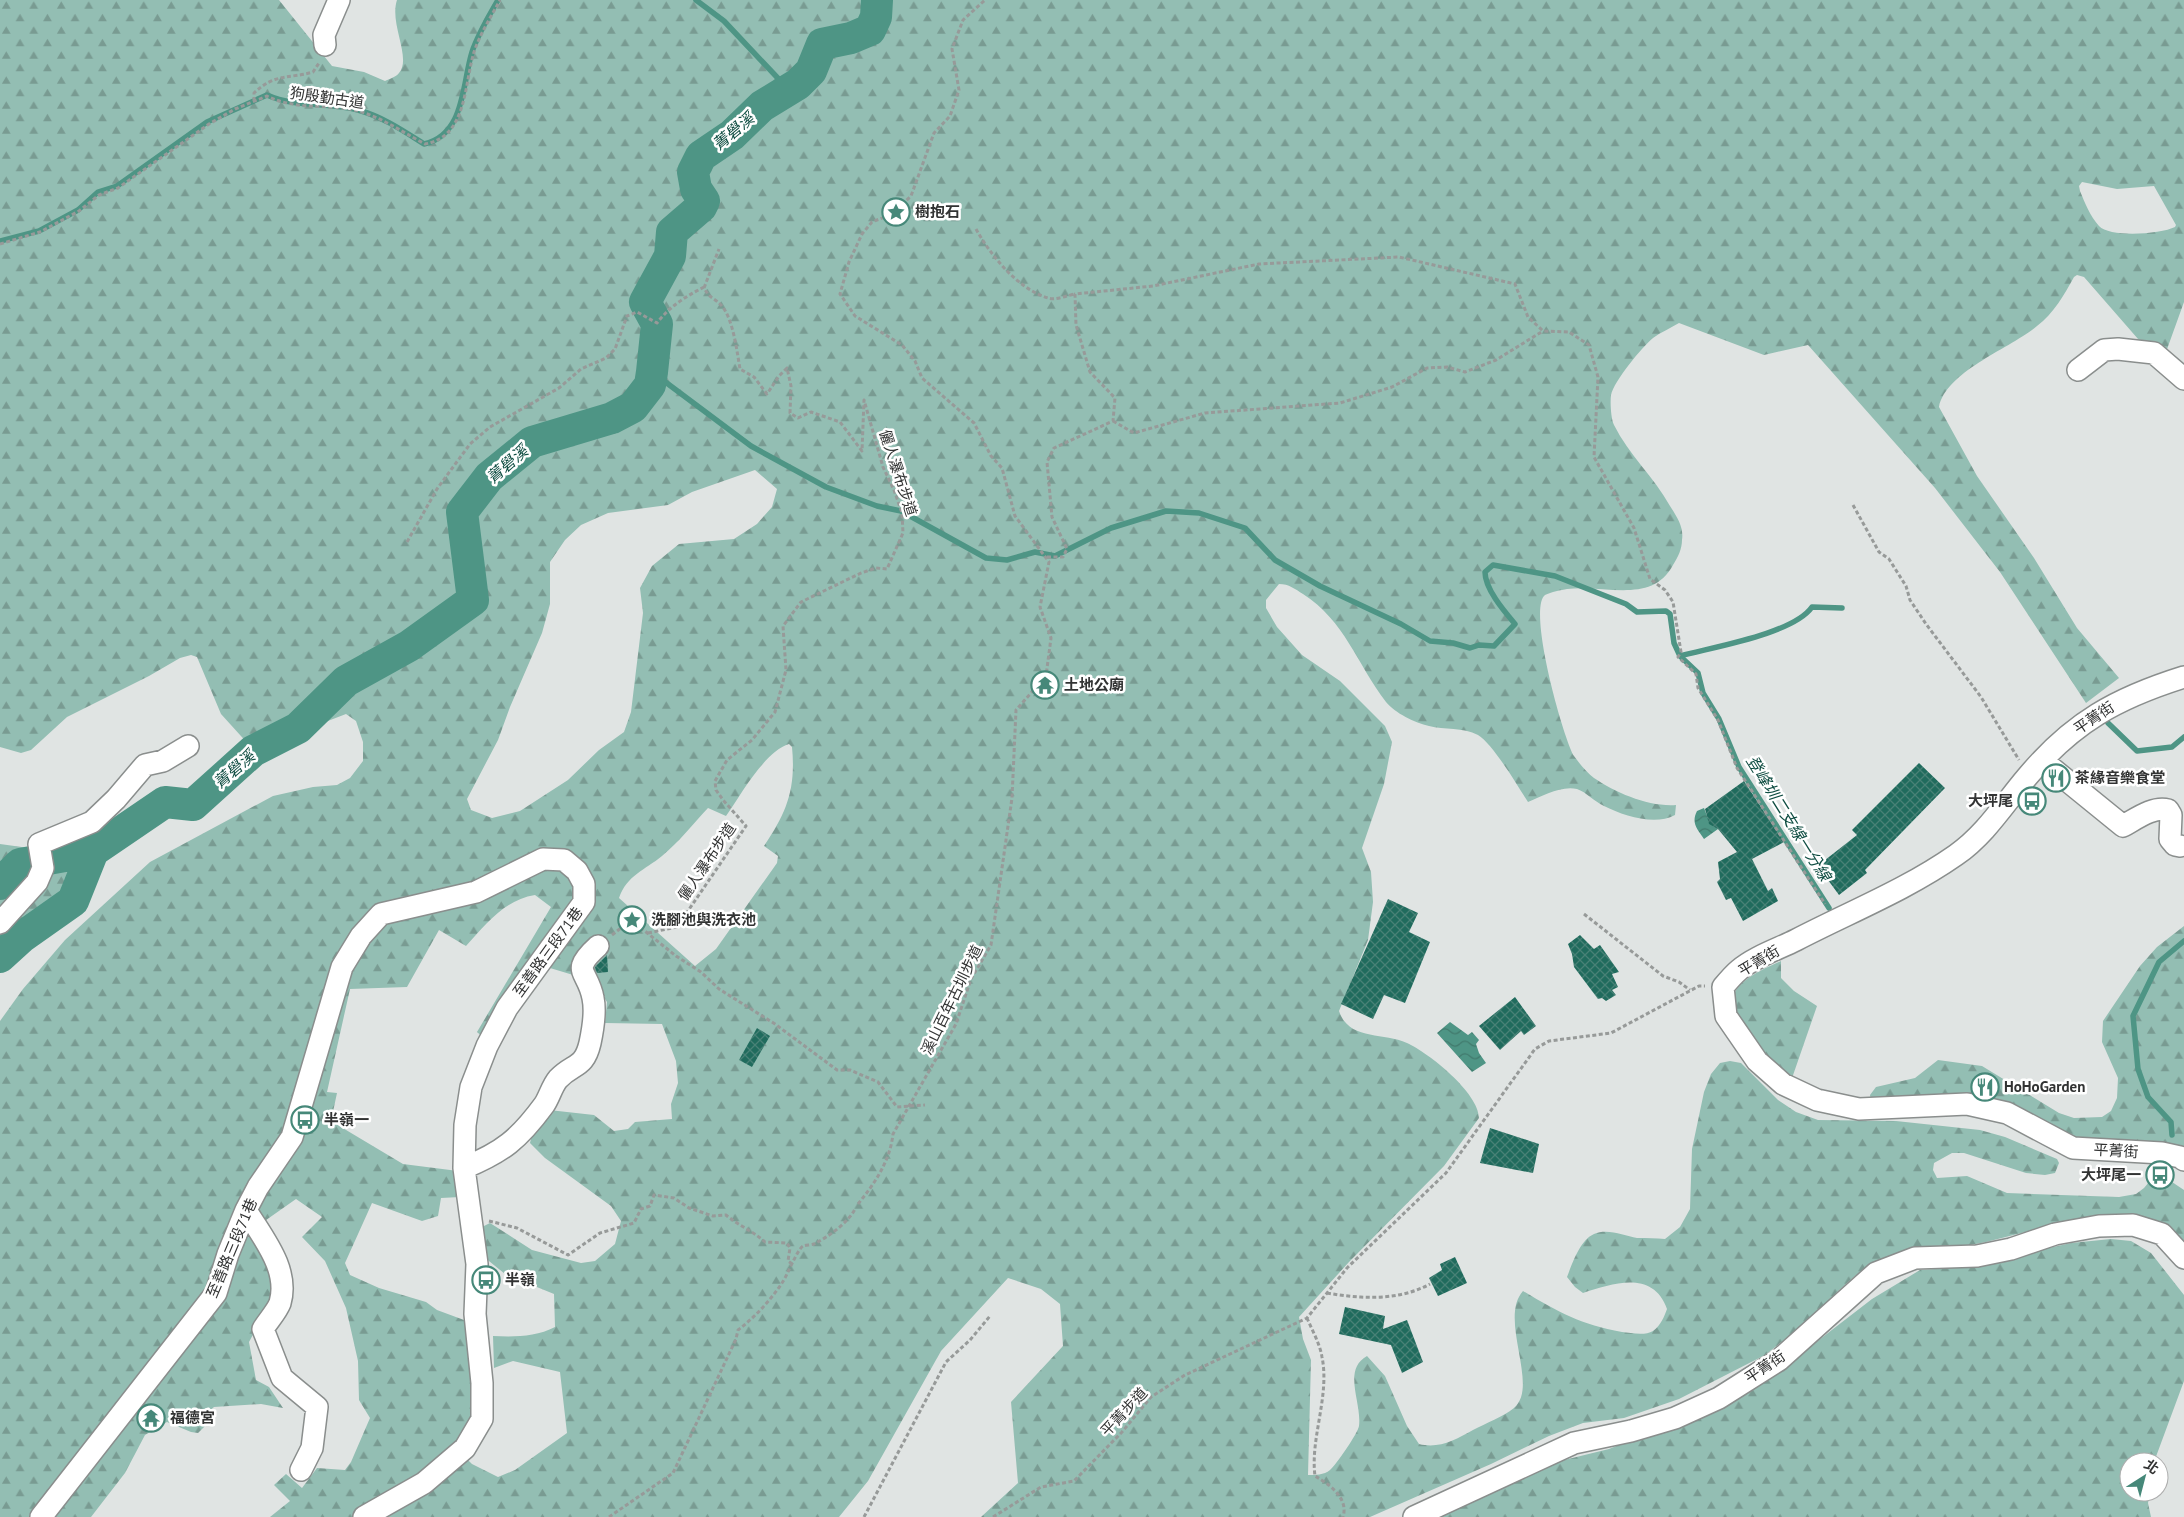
<svg xmlns="http://www.w3.org/2000/svg" width="2184" height="1517" font-family="'PT Sans','Noto Sans TC',sans-serif">
	<style>
		.forest { fill: url(#forest-firs); fill-rule: evenodd }
		.water { fill: url(#water-waves) }
		.lines { fill: none; stroke-linecap: round; stroke-linejoin: round }
		.stream { stroke: #4e9585; stroke-width: 5.5 }
		.river { stroke: #4e9585; stroke-width: 32 }
		.building { fill: url(#building-cross-hatch) }
		.minor-casing { stroke: #8a8e8d; stroke-width: 24 }
		.path { stroke: #979a99; stroke-width: 3; stroke-dasharray: 4 2.5; stroke-linecap: butt }
		.minor { stroke: #fff; stroke-width: 21 }
		.labels { text-anchor: middle; stroke-width: 5; stroke-linejoin: round; paint-order: stroke }
		.street-label { font-size: 15px; fill: #323333; stroke: #fff }
		.poi-label { font-size: 15px; font-weight: bold; fill: #323333; stroke: #fff; text-anchor: start }
		.water-label { font-size: 16px; font-style: italic; fill: #0f4d42; stroke: #fff }
	</style>
	<defs>
		<pattern id="forest-firs" width="22" height="20" patternUnits="userSpaceOnUse" patternTransform="scale(1.25)"><rect width="22" height="20" fill="#93beb3"/><path d="M5 1l3.5 6h-7zM16 11l3.5 6h-7z" fill="#799b92"/></pattern>
		<pattern id="water-waves" width="16" height="10" patternUnits="userSpaceOnUse" patternTransform="scale(1.25)"><rect width="16" height="10" fill="#4e9585"/><path d="M0 5q4-4 8 0t8 0" fill="none" stroke="#417a6d"/></pattern>
		<pattern id="building-cross-hatch" width="8" height="8" patternUnits="userSpaceOnUse" patternTransform="scale(1.25)"><rect width="8" height="8" fill="#206b5d"/><path d="M0 0l8 8M0 8l8-8" fill="none" stroke="#488176"/></pattern>
	</defs>
	<rect width="100%" height="100%" fill="#e0e4e3"/>
	<!-- forest -->
	<path class="forest" d="M0,0h279l53,66 32,6 21,9c4,-2 11,-4 14,-8 13,-15 -10,-49 -2,-73h1787v302l-18,50 -21,-5 -61,-70 -7,-2 -3,2c-10,18 -20,36 -37,49 -26,22 -91,45 -98,81l38,69 57,82 43,70 42,50 -33,25 -86,-131 -65,-84 -127,-143 -44,10 -85,-32c-8,5 -18,9 -26,15 -11,9 -39,43 -42,57 -1,8 0,24 3,30 15,30 40,52 56,81 7,11 14,21 12,34 0,9 -4,17 -9,25 -21,40 -69,19 -106,24 -6,1 -16,3 -22,6 -18,14 18,142 29,161 5,7 13,17 20,22 22,15 55,29 82,27l-1,10c-20,11 -51,1 -71,-9 -9,-4 -18,-14 -27,-17 -15,-4 -35,7 -49,13 -11,-17 -35,-58 -50,-67 -15,-8 -34,-5 -49,-9 -14,-3 -34,-13 -43,-24 -29,-38 -41,-81 -83,-108 -8,-5 -14,-10 -24,-10l-13,16v8l11,19 25,28 38,26 45,45 7,16 -8,42 -22,64 9,24 2,30 -5,38 -29,71c10,30 44,21 68,32 22,10 72,50 72,75l-35,48 -95,96 -50,55 4,22 8,21 -3,115c7,0 16,0 22,-5 6,-5 28,-37 29,-44 3,-24 -17,-56 8,-70l18,20 22,50 12,18c20,5 36,-4 54,-14 13,-7 30,-13 41,-22 26,-22 -16,-89 9,-117 35,21 58,34 99,41 9,1 23,4 31,-1 8,-6 11,-14 14,-22 -14,-39 -53,-26 -84,-16l-8,-6 -8,-10c5,-13 13,-37 27,-43 14,-6 30,2 43,4 10,0 19,0 28,1l15,-12 10,-18 2,-60 12,-57 7,-18 9,-11 10,-2 11,2 37,37 18,12 22,8 78,1 84,9 25,7 52,22 2,4 -4,10 -10,2 -19,-2 -62,-20h-12l-18,10 -1,7 4,8 30,-2 40,17 112,4 17,-3 8,-6 10,-12 15,4 15,10v58l-7,-9 -112,-17 -79,20 -106,20 -25,14 -18,16 -10,14 -62,49 -86,44 -55,19 -41,5 -34,13 -58,28 -121,53h-389l37,-34 -7,-81 52,-56 -3,-42 -19,-15 -33,-11 -67,73 -73,130 -29,36h-569l20,-16 -16,-16 12,-11 16,14 15,-20 28,2 6,-8 19,-44 -11,-18 -1,-39 -12,-53 -21,-47 -23,-24 20,-20 -26,-18 -44,31 20,39 -1,25 -6,18 -16,30 7,38 13,7 14,21 -22,-4 -47,3 -7,6 1,10 -10,10 -7,-1 -24,-10 -22,13 -20,38 -34,44h-91v-496l23,-32 42,-49 85,-78 123,-66 40,-9 24,-2 13,-7 13,-17v-19l-7,-21 -10,-7 -26,10 -21,17 -27,9 -22,-4 -29,-32 -24,-57 -6,-2 -11,3 -31,18 -82,41 -36,33 -10,3 -21,-6zM2082,182l35,7 37,-3 22,39 -1,2c-14,7 -65,11 -76,-1 -9,-10 -14,-23 -19,-35l-1,-5zM755,470l22,19 -5,18 -15,17 -23,15 -55,5 -27,22 -12,22 3,25 -12,99 -7,20 -25,18 -31,30 -48,31 -28,7 -21,-8 -4,-11 31,-59 12,-33 32,-74 8,-29v-42l15,-22 16,-15 27,-12 60,-8 24,-13zM789,744l3,3c4,42 -5,65 -28,99l14,10 -1,7 -61,86 -21,17 -76,-68c8,-23 26,-28 43,-42 17,-14 31,-32 46,-48l18,8c15,-21 38,-64 63,-72zM535,895l16,12 -74,125 16,14 57,-78 43,13 14,21 -2,21 57,1 14,37 2,22 -7,21 1,15 -37,3 -7,7 -14,2 -20,-16 -45,-5 -15,17 -4,16 15,15 66,48 10,15 -6,23 -20,17 -14,2 -49,-13 -42,-27 -8,4 2,30 21,17 49,20 1,33c-19,10 -41,10 -62,9l1,32 19,-7 47,11 7,61 -52,37 -17,7 -26,-13 -7,-7 8,-58v-44l-9,-35 -27,-10 -11,-8 -47,-14 -29,-13 -5,-12 27,-60 50,18 16,-5 3,-18 19,-1 -2,-26 -55,-7 -72,-43 6,-28 -10,-1 23,-103 57,-2 32,-57 27,16c20,-22 38,-46 69,-51z
		M0,844l65,9 12,6 18,16c-4,36 -67,71 -95,91z
		M2184,926v227l-96,-8 -81,-36 -136,-7 -1,-7 6,-8 39,-9 23,-18 44,6 77,47 15,5 28,-1 9,-6 6,-13 1,-20 -16,-36 1,-21 37,-55 17,-19z
		M1781,961v17l13,13 23,15 -26,75c-17,-11 -27,-27 -39,-43 -5,-7 -15,-16 -18,-25 -11,-28 27,-43 47,-52z
		M2111,1239l20,2 20,12 33,42v86l-30,81h-25v30h21l-2,11 3,14h-717l118,-54 57,-14 120,-49 38,-20 105,-81 48,-29 45,-3 106,-24z"/>
	<!-- water -->
	<path class="water" d="M1704,808l5,13 9,8 -14,10c-7,-10 -13,-16 -7,-28z
		M1450,1022l18,13 4,-3 7,8 -3,4 3,9 7,10 -14,9 -35,-39z"/>
	<g class="lines">
		<!-- stream -->
		<path class="stream" d="M696,0l28,21 65,69
			M0,241l39,-10 39,-21 20,-18 19,-6 90,-64 60,-27c29,13 61,7 91,15 25,7 44,20 66,34 41,-9 38,-60 48,-92 6,-18 17,-36 26,-52
			M652,372l99,74 75,41 51,19 24,5 85,47 21,2 28,-8 20,4 56,-28 55,-17 33,2 46,15 30,32 45,26 81,38 29,17 23,2 17,5 9,-3 15,1 21,-22c-11,-13 -30,-35 -30,-52l8,-7 62,11 71,28 11,8 29,-1 4,3 4,29 6,13 18,17 5,20 16,26 20,48 90,141
			M1680,656c33,-9 113,-22 132,-49l30,1
			M2108,723l29,28 35,-4 12,-10
			M2172,1135l-1,-13 -23,-25 -10,-28 -5,-53 26,-54 25,-21"/>
		<!-- river -->
		<path class="river" d="M0,884l20,-20 73,-13
			M0,957l22,-20 51,-36 20,-50 72,-49 28,3 60,-54 45,-23 48,-47 63,-35 64,-46 -11,-88 27,-35 43,-35 80,-24 21,-11 17,-22 2,-13 5,-48 -12,-22 25,-46 2,-24 29,-25 3,-6 -8,-12 -3,-17 8,-16 31,-21 30,-29 36,-22 13,-13 11,-27 29,-6 19,-8 6,-13 1,-17"/>
	</g>
	<!-- building -->
	<path class="building" d="M1919,763l26,25 -80,82 2,3 -28,22 -11,-15 3,-2 -11,-14 37,-29 -5,-5z
		M1744,781l40,61 -32,17 16,32 4,-3 6,13 -35,20 -12,-23 -5,2 -9,-18 3,-3 -2,-17 19,-10 -19,-23 -9,-5 -4,-15z
		M1388,899l30,14 -9,19 21,10 -25,61 -21,-8 -11,24 -32,-15z
		M1580,935l14,14 6,-4 19,27 -7,2 6,13 -6,3 4,5 -10,6 -4,-3 -4,1 -24,-32 -2,-13 -4,-10z
		M607,955l1,17 -11,1 -2,-6z
		M1515,997l21,29 -12,9 -3,-4 -21,19 -21,-24z
		M757,1028l13,8 -18,31 -13,-7z
		M1490,1128l49,16 -6,29 -53,-10z
		M1455,1257l12,26 -29,13 -9,-18 13,-8 -2,-6z
		M1345,1307l40,9 -2,13 24,-9 16,42 -21,11 -11,-28 -52,-11z"/>
	<g class="lines">
		<!-- minor casing -->
		<g class="minor-casing">
			<path id="minor" d="M325,45l-1,-10 15,-35
				M2078,370l26,-20 14,-1 36,4 30,26
				M2184,677c-67,21 -111,45 -157,100 -23,27 -41,57 -71,78 -50,35 -106,57 -160,85 -18,9 -42,17 -57,30 -6,5 -11,11 -16,17l3,29 31,45 26,23 34,16 42,9 108,-5 40,9 66,35 89,5 18,4 4,3
				M2043,761l80,65c13,-7 30,-20 45,-16l3,5 -1,24 5,6 5,1
				M0,923l37,-41 6,-14 -4,-24 53,-22 24,-23 29,-34 18,-4 25,-15
				M464,1168c39,-16 55,-29 80,-63 5,-7 8,-19 14,-26 15,-16 26,-10 32,-36 3,-14 6,-31 3,-45 -5,-28 -24,-26 5,-52
				M246,1210c16,27 44,59 34,93 -3,8 -12,18 -17,26l19,49 35,29 -5,41 -11,22
				M41,1517l175,-224 12,-39 18,-44 12,-23 34,-50 50,-170 19,-31 20,-22 95,-22 67,-33 21,1 13,11 7,13v18l-77,106 -20,38 -16,41 -6,38 -1,43 13,96 -2,50 7,69v36l-17,29 -41,35 -60,34
				M1414,1517l160,-74 57,-12 44,-13 44,-20 60,-38 97,-87 39,-15 62,-2 34,-7 44,-15 44,-8 34,-1 29,9 22,24"/>
		</g>
		<!-- path -->
		<path class="path" d="M254,101v-8c21,-20 35,-14 59,-21l6,-9
			M976,229c15,27 42,60 72,69 7,3 20,-3 27,-4
			M0,244l40,-12 39,-21 20,-16 19,-7 91,-64 26,-15 32,-13c29,15 61,7 91,15 25,7 44,21 67,33 42,-7 39,-59 49,-92 6,-18 17,-35 26,-52
			M1113,421l21,12 71,-20 135,-10 52,-16 35,-19 20,-1 18,5 31,-12 47,-29
			M1853,505l26,47 10,7 17,27 4,14 16,24 55,73 38,63
			M407,542l30,-53 33,-45 20,-17 69,-39 22,-19 25,-11 9,-9 12,-33 10,-4 20,11c13,-17 28,-26 47,-36
			M1047,557h16l4,-8 -15,-32 -5,-55 7,-14 59,-27 2,-23 -25,-26 -14,-47 -1,-31 78,-8 106,-22 140,-7 116,27 13,33 15,14 26,1 20,13 9,32 -4,80 40,71 16,51 15,11 8,12 8,50 -3,5 18,17 2,14 20,32 19,48 88,136
			M1584,914l79,62 16,6 11,8
			M648,933l29,-6 69,-101 -23,-26 -7,-10 -1,-9 12,-21 25,-20 23,-28 11,-42 -3,-44 18,-24 60,-29 15,-5 11,1 16,-36 -1,-20 -8,-23 -11,-23 -19,-67 -2,51 -22,-29 -29,-10 -13,6 -8,-5 1,-27 -4,-18 -8,8 -12,18 -13,-17 -14,-8c-3,-17 -7,-53 -20,-65 -8,-8 -9,-4 -16,-16l15,-39
			M612,935l14,-11 15,4 35,28 25,16 18,17 56,35 62,46h13l28,12 19,25 28,-2
			M858,1204c17,-21 32,-43 35,-70l63,-110 15,-45 20,-34 21,-147 4,-88 30,-34 5,-38 -11,-31 9,-45 -34,-46 -13,-48 -11,-12 -17,-33 -52,-45 -7,-17 -13,-16 -47,-29 -15,-22 9,-32 13,-28 10,-12 20,-8 19,-18 23,-63 16,-17 9,-26 -7,-41 11,-29 22,-20
			M489,1221l28,7 51,27 32,-22 34,-10 7,-14 9,-3 4,-11 20,3 15,10 24,8 13,-1c13,11 27,16 39,27l22,1 3,5 -2,13 6,4
			M1327,1293c34,6 72,8 103,-9
			M1307,1318c5,12 13,26 15,39 8,39 -12,81 -7,119 14,8 34,22 28,41
			M609,1517l64,-44 63,-134 2,-9c17,-13 32,-29 44,-47 6,-9 15,-33 21,-37 3,-1 8,-1 11,-2 14,-7 34,-21 41,-35
			M864,1517l82,-155 24,-22 20,-24
			M993,1517l48,-30 33,-6 48,-49 29,-35 34,-22 122,-57 40,-50 99,-95 89,-124 14,-8 62,-8 88,-47h6"/>
		<!-- minor -->
		<use href="#minor" class="minor"/>
	</g>
	<!-- icons -->
	<defs>
		<g id="sight-ring" transform="scale(1.4375)"><circle r="9.5" fill="#fff" stroke="#468879" stroke-width="1.5"/><path d="M0-6L1.8-2.2L6-1.7L2.9 1.2L3.7 5.4L0 3.3L-3.7 5.4L-2.9 1.2L-6-1.7L-1.8-2.2Z" fill="#468879"/></g>
		<g id="temple-ring" transform="scale(1.4375)"><circle r="9.5" fill="#fff" stroke="#468879" stroke-width="1.5"/><path d="M0-6L5-2H3V0L6.5 2.5H4V6H1.5V3h-3V6H-4V2.5H-6.5L-3 0V-2H-5Z" fill="#468879"/></g>
		<g id="restaurant-ring" transform="scale(1.4375)"><circle r="9.5" fill="#fff" stroke="#468879" stroke-width="1.5"/><path d="M-5-6h1v4h1v-4h1v4h1v-4h1v5L-1.5 .5V6h-2V.5L-5-1ZM5-6V6H3V1.5H1.5Q1.5-4 5-6Z" fill="#468879"/></g>
		<g id="bus-ring" transform="scale(1.4375)"><circle r="9.5" fill="#fff" stroke="#468879" stroke-width="1.5"/><path d="M-5-6H5V4H4V6H2V4H-2V6H-4V4H-5ZM-3.5-4V0h7V-4ZM-3.5 1.2v1.5H-2V1.2ZM2 1.2v1.5H3.5V1.2Z" fill="#468879"/></g>
	</defs>
	<g fill-rule="evenodd">
		<use href="#sight-ring" x="896" y="212"/>
		<use href="#temple-ring" x="1045" y="685"/>
		<use href="#restaurant-ring" x="2056" y="778"/>
		<use href="#bus-ring" x="2032" y="801"/>
		<use href="#sight-ring" x="632" y="920"/>
		<use href="#restaurant-ring" x="1985" y="1087"/>
		<use href="#bus-ring" x="305" y="1120"/>
		<use href="#bus-ring" x="2160" y="1175"/>
		<use href="#bus-ring" x="486" y="1280"/>
		<use href="#temple-ring" x="151" y="1418"/>
	</g>
	<g class="labels">
		<!-- street labels -->
		<g class="street-label">
			<text transform="translate(327 98) rotate(8)" y="5">狗殷勤古道</text>
			<text transform="translate(898 473) rotate(72)" y="5">儷人瀑布步道</text>
			<text transform="translate(2094 718) rotate(-34)" y="5">平菁街</text>
			<text transform="translate(707 862) rotate(-56)" y="5">儷人瀑布步道</text>
			<text transform="translate(548 952) rotate(-54)" y="5">至善路三段71巷</text>
			<text transform="translate(1759 961) rotate(-31)" y="5">平菁街</text>
			<text transform="translate(952 1000) rotate(-64)" y="5">溪山百年古圳步道</text>
			<text transform="translate(2116 1151) rotate(3)" y="5">平菁街</text>
			<text transform="translate(232 1248) rotate(-67)" y="5">至善路三段71巷</text>
			<text transform="translate(1765 1367) rotate(-34)" y="5">平菁街</text>
			<text transform="translate(1124 1412) rotate(-47)" y="5">平菁步道</text>
		</g>
		<!-- poi labels -->
		<g class="poi-label">
			<text x="915" y="217">樹抱石</text>
			<text x="1064" y="690">土地公廟</text>
			<text x="2075" y="783">茶緣音樂食堂</text>
			<text x="2013" y="806" text-anchor="end">大坪尾</text>
			<text x="651" y="925">洗腳池與洗衣池</text>
			<text x="2004" y="1092">HoHoGarden</text>
			<text x="324" y="1125">半嶺一</text>
			<text x="2141" y="1180" text-anchor="end">大坪尾一</text>
			<text x="505" y="1285">半嶺</text>
			<text x="170" y="1423">福德宮</text>
		</g>
		<!-- water labels -->
		<g class="water-label">
			<text transform="translate(733 131) rotate(-40)" y="6">菁礐溪</text>
			<text transform="translate(507 464) rotate(-41)" y="6">菁礐溪</text>
			<text transform="translate(234 769) rotate(-41)" y="6">菁礐溪</text>
			<text transform="translate(1789 818) rotate(58)" y="6">登峰圳二支線一分線</text>
		</g>
	</g>
	<!-- north arrow -->
	<g transform="translate(2144 1477) rotate(36)"><circle r="24" fill="#ffffff" stroke="#adadad"/>
	<path d="M0-4L9 19L0 12L-9 19Z" fill="#468879"/>
	<text y="-8" font-size="14" font-weight="bold" text-anchor="middle" fill="#323333">北</text>
	</g>
</svg>
